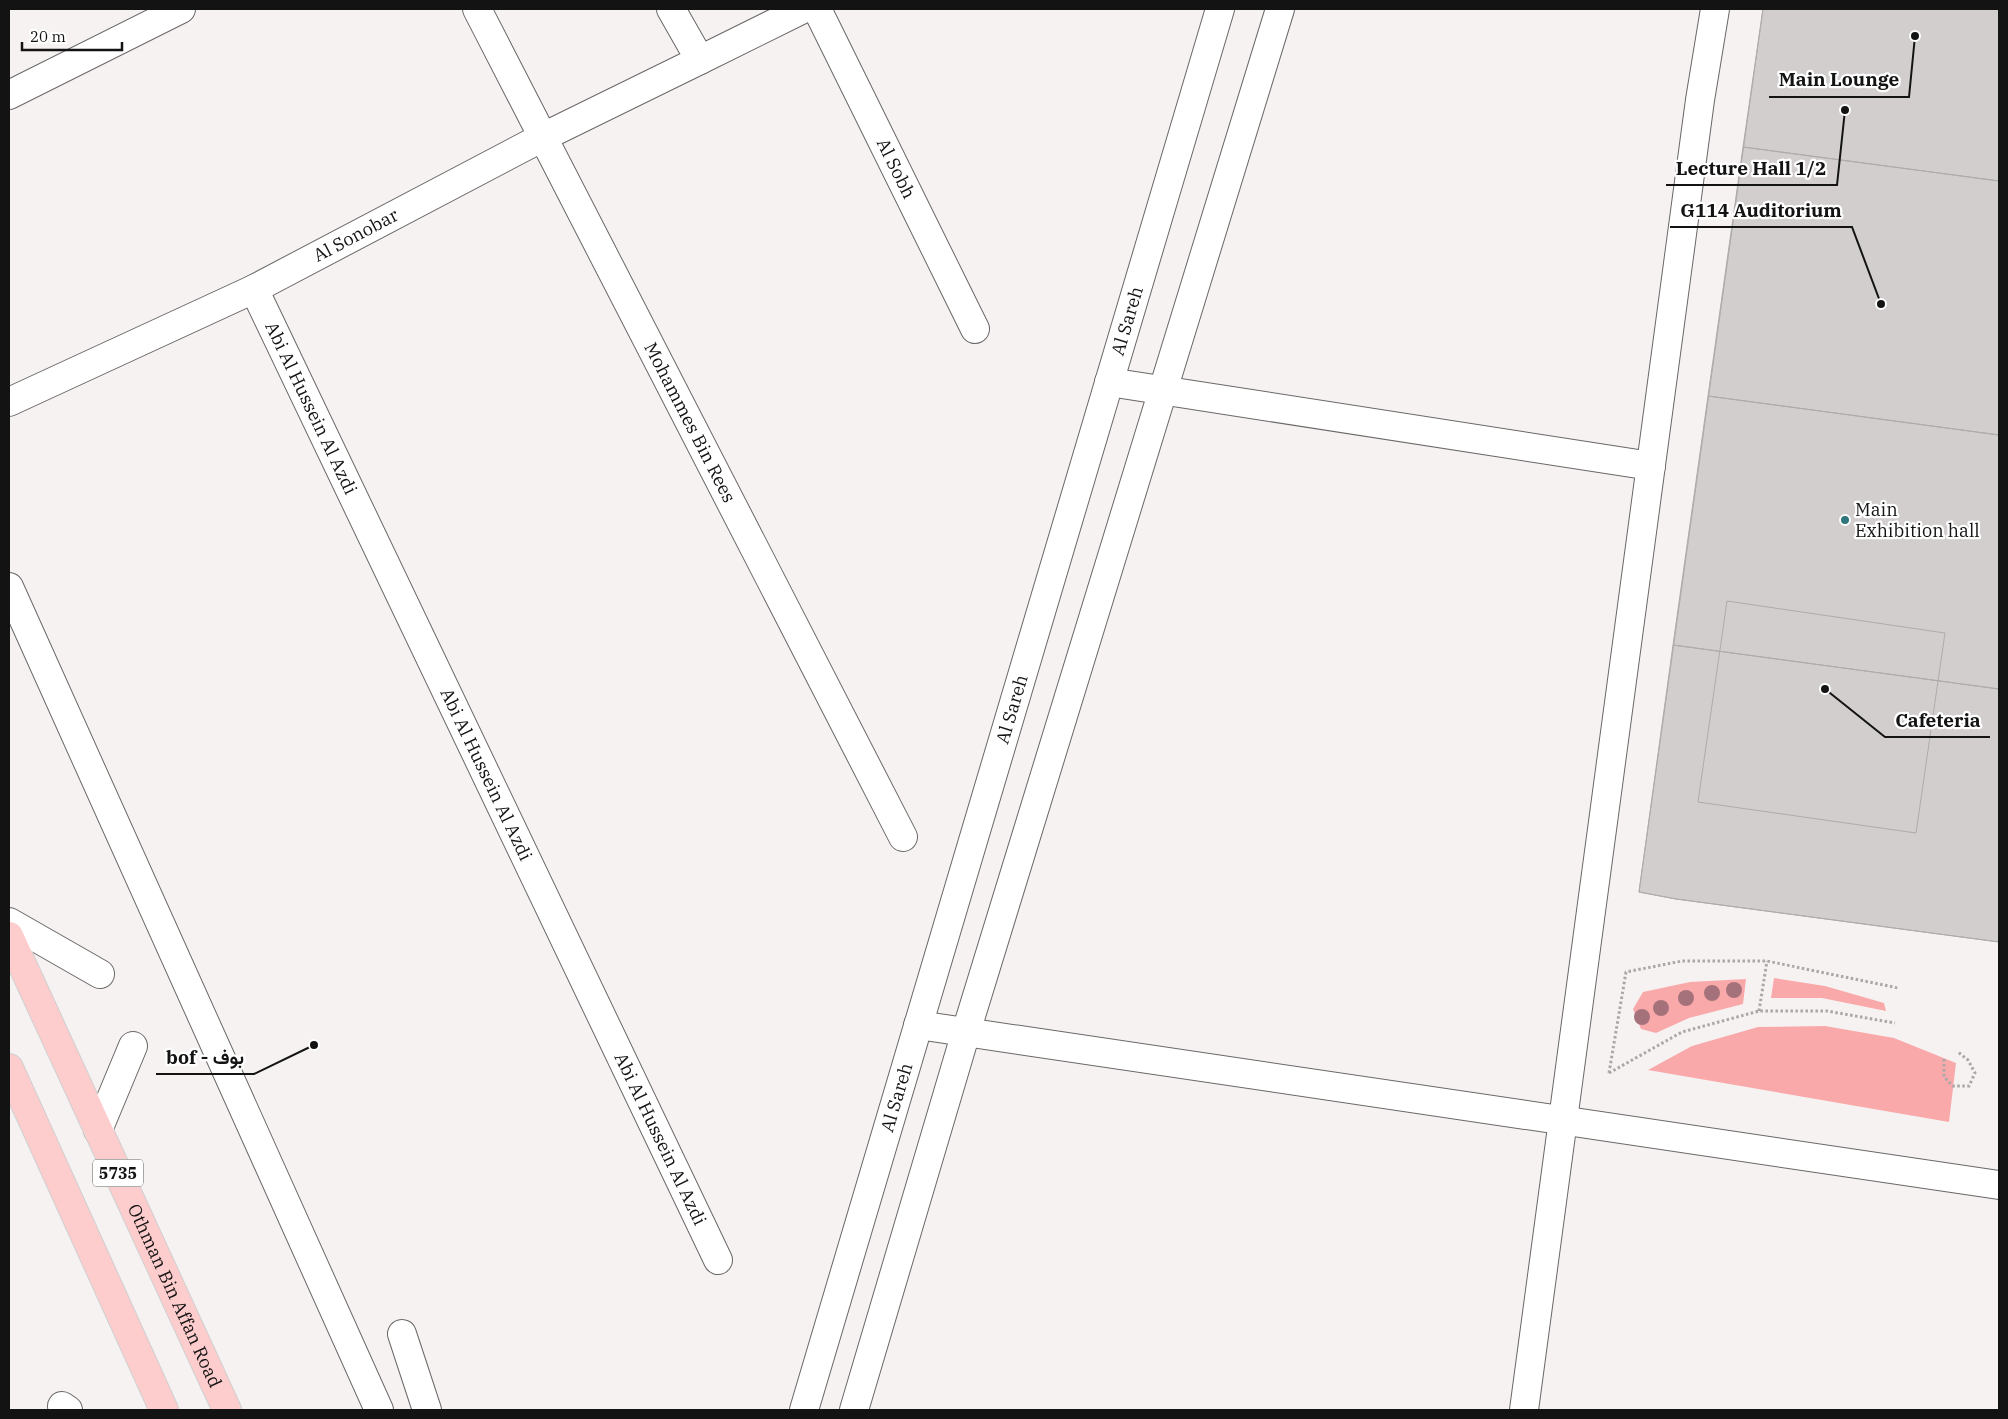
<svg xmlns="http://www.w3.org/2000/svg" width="2008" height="1419" font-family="'IBM Plex Serif',Vazirmatn,serif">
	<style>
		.green { fill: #faa9aa }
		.building { fill: #d2cece; stroke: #afabab }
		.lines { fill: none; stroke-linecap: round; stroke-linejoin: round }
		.minor-casing { stroke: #6a6767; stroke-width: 30 }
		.major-casing { stroke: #d0d0d0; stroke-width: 30 }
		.path { stroke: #aaa7a7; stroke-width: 3; stroke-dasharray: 2.5 2.5; stroke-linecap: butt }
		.minor { stroke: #fff; stroke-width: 28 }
		.major { stroke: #fdcccd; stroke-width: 28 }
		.tree { fill: #a5727b }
		.poi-dot { fill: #2e777a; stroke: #fff; stroke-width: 2 }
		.labels { text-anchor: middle; stroke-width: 4.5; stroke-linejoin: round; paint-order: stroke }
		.shield { fill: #fff; stroke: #5a5a5a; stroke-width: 1 }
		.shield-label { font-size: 16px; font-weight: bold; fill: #141313 }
		.street-label { font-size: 18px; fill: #141313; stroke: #fff }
		.poi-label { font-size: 18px; fill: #141313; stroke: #fff; text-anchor: start }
		.leader { fill: none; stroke: #141313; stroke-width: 2 }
		.callout-dot { fill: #141313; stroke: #fff; stroke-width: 2 }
		.callout-label { font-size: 19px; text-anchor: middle; font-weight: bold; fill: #141313; stroke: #fff; stroke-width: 4.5; stroke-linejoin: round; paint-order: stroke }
	</style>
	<rect width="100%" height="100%" fill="#f6f2f2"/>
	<!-- green -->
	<path class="green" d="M1774,978l51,8 59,17 2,8 -64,-13h-51z
		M1746,979l-3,25 -54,14 -33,15 -15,-4 -8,-20 10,-17 47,-10z
		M1825,1026l69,12 62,25 -7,59 -301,-52 44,-24 66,-19z"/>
	<!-- building -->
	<path class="building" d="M1763,9h236v933l-323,-43 -37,-7z
		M1763,9h236v172l-256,-34z
		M1743,147l256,34v254l-291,-39z
		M1708,396l291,39v254l-326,-44z
		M1727,601l218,32 -29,200 -218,-31z
		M1673,645l326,44v253l-323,-43 -37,-7z"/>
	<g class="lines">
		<!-- minor casing -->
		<g class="minor-casing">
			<g id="minor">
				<path id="s1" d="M477,9l426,828"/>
				<path id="s2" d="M817,9l158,320"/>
				<path d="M700,60l103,-51"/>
				<path d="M9,95l172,-86"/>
				<path id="s3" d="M254,289l464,971"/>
				<path d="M1109,382l542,84"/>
				<path id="s4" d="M9,402l245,-113 289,-152 157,-77 -29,-51"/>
				<path d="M9,587l370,823"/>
				<path d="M9,922l91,52"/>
				<path d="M918,1025l1081,160"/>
				<path d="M98,1130l35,-84"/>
				<path d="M402,1334l25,76"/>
				<path d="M62,1406l6,4"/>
				<path id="s5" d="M804,1410l416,-1401"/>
				<path d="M854,1410l112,-378 314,-1023"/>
				<path d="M1524,1410l176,-1310 15,-91"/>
			</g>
		</g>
		<!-- major casing -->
		<g class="major-casing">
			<g id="major">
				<path id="s6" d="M9,936l218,474"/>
				<path d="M9,1068l155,342"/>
			</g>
		</g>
		<!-- path -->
		<path class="path" d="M1759,1011l8,-50
			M1944,1059v18l9,9h16l6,-13 -7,-13 -10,-8
			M1609,1073l17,-101 56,-11h85l131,27
			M1609,1073l73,-41 77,-21h68l68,12"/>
		<!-- minor -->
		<use href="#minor" class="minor"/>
		<!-- major -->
		<use href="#major" class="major"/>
	</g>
	<!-- trees -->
	<g class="tree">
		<circle cx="1734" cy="990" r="8"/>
		<circle cx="1712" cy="993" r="8"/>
		<circle cx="1686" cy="998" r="8"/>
		<circle cx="1661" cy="1008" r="8"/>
		<circle cx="1642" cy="1017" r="8"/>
	</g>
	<!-- markers -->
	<circle class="poi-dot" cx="1845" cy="520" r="5"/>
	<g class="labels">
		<!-- shield labels -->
		<rect class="shield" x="93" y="1159.5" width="50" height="27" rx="4"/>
		<g class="shield-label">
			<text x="118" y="1179">5735</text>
		</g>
		<!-- street labels -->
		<g class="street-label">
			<text dy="6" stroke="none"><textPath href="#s2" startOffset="178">Al Sobh</textPath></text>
			<text dy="6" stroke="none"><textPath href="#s4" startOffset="385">Al Sonobar</textPath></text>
			<text dy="6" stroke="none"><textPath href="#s5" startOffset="1136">Al Sareh</textPath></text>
			<text dy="6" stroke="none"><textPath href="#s3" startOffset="132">Abi Al Hussein Al Azdi</textPath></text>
			<text dy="6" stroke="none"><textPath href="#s1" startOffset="465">Mohammes Bin Rees</textPath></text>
			<text dy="6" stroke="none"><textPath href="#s5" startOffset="731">Al Sareh</textPath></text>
			<text dy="6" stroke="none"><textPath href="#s3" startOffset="538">Abi Al Hussein Al Azdi</textPath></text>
			<text dy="6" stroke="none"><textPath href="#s5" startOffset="326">Al Sareh</textPath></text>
			<text dy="6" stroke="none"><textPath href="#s3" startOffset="942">Abi Al Hussein Al Azdi</textPath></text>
			<text dy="6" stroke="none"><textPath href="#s6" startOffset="396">Othman Bin Affan Road</textPath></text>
		</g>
		<!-- poi labels -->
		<g class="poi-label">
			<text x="1855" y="516">Main<tspan x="1855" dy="21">Exhibition hall</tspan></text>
		</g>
	</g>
	<!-- callouts -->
	<path class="leader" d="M1915 36L1909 97H1769M1845 110L1837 185H1666M1881 304L1852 227H1670M1825 689L1885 737H1990M314 1045L254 1074H156"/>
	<g class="callout-dot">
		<circle cx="1915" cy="36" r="5"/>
		<circle cx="1845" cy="110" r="5"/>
		<circle cx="1881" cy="304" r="5"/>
		<circle cx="1825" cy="689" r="5"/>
		<circle cx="314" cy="1045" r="5"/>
	</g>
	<g class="callout-label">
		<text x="1839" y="86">Main Lounge</text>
		<text x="1751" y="175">Lecture Hall 1/2</text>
		<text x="1761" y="217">G114 Auditorium</text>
		<text x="1938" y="727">Cafeteria</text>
		<text x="205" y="1064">bof - بوف</text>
	</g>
	<!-- border -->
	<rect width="2008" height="1419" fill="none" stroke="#141313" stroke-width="20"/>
	<!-- scale -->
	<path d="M22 42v8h100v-8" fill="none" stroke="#141313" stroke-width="2.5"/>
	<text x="30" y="42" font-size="15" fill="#141313" stroke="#ffffff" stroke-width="4" paint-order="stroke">20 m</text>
</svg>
